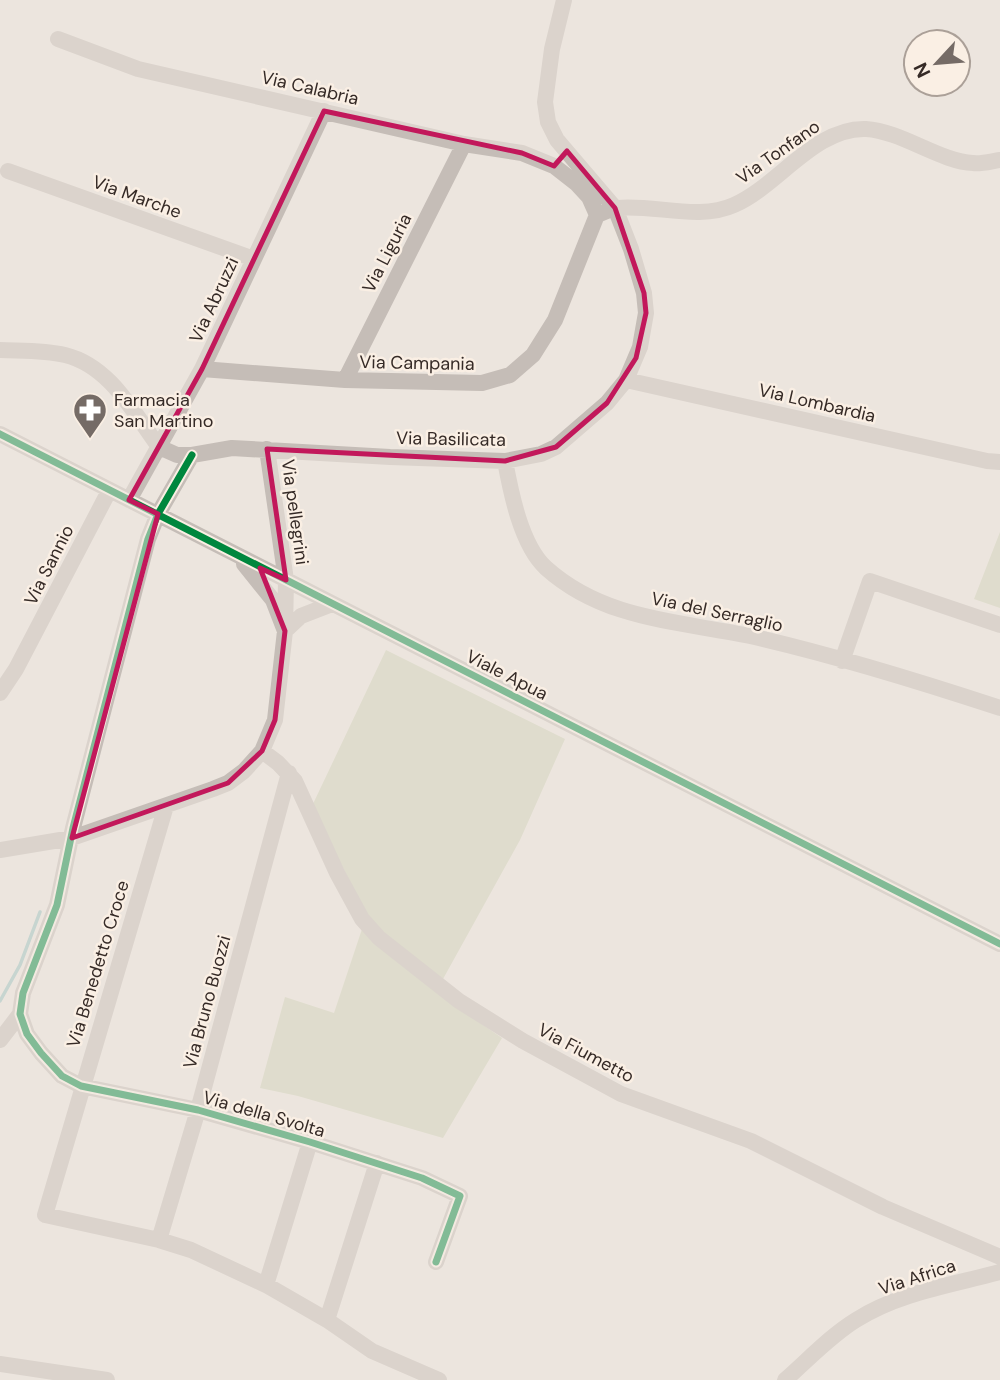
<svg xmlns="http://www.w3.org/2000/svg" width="1000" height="1380" font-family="'DM Sans',sans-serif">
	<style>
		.green { fill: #ced1b8 }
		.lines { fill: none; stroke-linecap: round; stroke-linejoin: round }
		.stream { stroke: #99c0be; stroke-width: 3.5 }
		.minor { stroke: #c5bdb7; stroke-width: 16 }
		.cycleway-casing { stroke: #faefe4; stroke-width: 11 }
		.cycleway { stroke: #00873e; stroke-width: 7 }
		.marked { fill: none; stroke: #c2185b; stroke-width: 5; stroke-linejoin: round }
		.labels { text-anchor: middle; stroke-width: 5; stroke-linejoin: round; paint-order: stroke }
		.street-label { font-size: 18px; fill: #352a26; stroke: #faefe4 }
		.poi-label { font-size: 18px; fill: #352a26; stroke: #faefe4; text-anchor: start }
	</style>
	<rect width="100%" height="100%" fill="#ece5de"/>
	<!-- green -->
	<path class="green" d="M1000,532v76l-26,-9z
		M386,650l179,89 -45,101 -77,139 -36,-25 -39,-36 -56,-112z
		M362,929l75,64 65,45 -59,100 -145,-42 -38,-8 25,-91 49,16z"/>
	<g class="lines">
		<!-- stream -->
		<path class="stream" d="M0,1001l20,-36 20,-53"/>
		<!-- minor -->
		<path class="minor" d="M58,39l80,30 326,75 58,9 32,13 23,18 12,13 8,18
			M8,171l246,88
			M0,350c21,1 44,0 65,5 45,11 68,57 94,92
			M202,369l143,11 137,3 28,-8 23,-20 22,-35 42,-105c6,-2 13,-6 20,-7 37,-4 82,13 117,-3 44,-19 81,-78 132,-76 35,2 75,33 107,34 9,1 19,-2 27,-3
			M345,380l119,-236
			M626,380l361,81 13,1
			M0,434l1000,510
			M159,447l18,8h15l40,-7 158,9 115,4 36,-7 15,-7 51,-44 19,-23 14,-33 6,-34 -2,-20 -13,-44 -16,-41 -58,-68 -9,-18 -3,-20 7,-53 12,-49
			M192,455l-34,59 -10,25 -75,289 -16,77 -34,88 -3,21 7,20 14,19 21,23 19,10 117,24 112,32 112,36 38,18 -24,66
			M505,461c6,32 16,84 41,107 58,52 132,53 204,68 84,19 168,45 250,72
			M129,500l73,-131 122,-258
			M244,564l29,36 12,31 16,-15 31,-12
			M842,661l28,-80 130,44
			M0,693l16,-24 93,-178
			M262,751l16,12 17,18 42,92 25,46 17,19 80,63 64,40 98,53 130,47 132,66 117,50
			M166,806l-121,409 114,25 32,10 77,36 59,34 45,31 67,29
			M0,850l72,-12 141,-49 15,-6 16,-12 18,-20 13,-31 10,-89 1,-51 -19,-131
			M0,1040l20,-26
			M159,1240l39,-130 91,-337
			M266,1285l44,-143
			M327,1320l50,-157
			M0,1364l107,16
			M785,1380c23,-20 45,-44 71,-60 42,-27 96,-35 144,-48"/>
		<!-- cycleway casing -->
		<g class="cycleway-casing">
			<path id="cycleway" d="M0,434l1000,510
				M192,455l-34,59 -10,25 -75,289 -16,77 -34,88 -3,21 7,20 14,19 21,23 19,10 117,24 112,32 112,36 38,18 -24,66"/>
		</g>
		<!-- cycleway -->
		<use href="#cycleway" class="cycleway"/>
	</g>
	<!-- marked area -->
	<path d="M0 0H1000V1380H0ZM324,111l198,42 32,13 13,-15 48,57 29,85 2,20 -10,45 -29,45 -51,44 -51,14 -238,-12 19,131 -26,-12 25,63 -10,89 -13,31 -34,32 -156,55 86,-324 -29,-14 73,-131z" fill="#ece5de" fill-opacity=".55" fill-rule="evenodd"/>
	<path class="marked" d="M324,111l198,42 32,13 13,-15 48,57 29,85 2,20 -10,45 -29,45 -51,44 -51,14 -238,-12 19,131 -26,-12 25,63 -10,89 -13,31 -34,32 -156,55 86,-324 -29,-14 73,-131z"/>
	<!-- icons -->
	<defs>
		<g id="pharmacy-pin" transform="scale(1.75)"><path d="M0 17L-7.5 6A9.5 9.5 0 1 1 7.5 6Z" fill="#756b66" stroke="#faefe4"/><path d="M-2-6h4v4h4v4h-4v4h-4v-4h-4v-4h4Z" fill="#fff"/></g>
	</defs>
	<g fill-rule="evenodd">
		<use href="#pharmacy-pin" x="90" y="410"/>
	</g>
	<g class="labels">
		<!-- street labels -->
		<g class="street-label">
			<text transform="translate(310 88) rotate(13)" y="6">Via Calabria</text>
			<text transform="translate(778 152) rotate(-35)" y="6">Via Tonfano</text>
			<text transform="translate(137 197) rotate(20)" y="6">Via Marche</text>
			<text transform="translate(387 253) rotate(-63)" y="6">Via Liguria</text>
			<text transform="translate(214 300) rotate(-65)" y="6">Via Abruzzi</text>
			<text transform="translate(417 363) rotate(1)" y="6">Via Campania</text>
			<text transform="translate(817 403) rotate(13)" y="6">Via Lombardia</text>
			<text transform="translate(451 439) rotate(1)" y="6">Via Basilicata</text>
			<text transform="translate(295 512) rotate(82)" y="6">Via pellegrini</text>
			<text transform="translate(49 565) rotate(-63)" y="6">Via Sannio</text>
			<text transform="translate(717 612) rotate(12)" y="6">Via del Serraglio</text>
			<text transform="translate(507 675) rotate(27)" y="6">Viale Apua</text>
			<text transform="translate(98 964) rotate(-73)" y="6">Via Benedetto Croce</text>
			<text transform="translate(207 1002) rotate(-75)" y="6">Via Bruno Buozzi</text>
			<text transform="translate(586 1053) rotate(28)" y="6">Via Fiumetto</text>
			<text transform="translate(264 1114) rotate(16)" y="6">Via della Svolta</text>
			<text transform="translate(917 1277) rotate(-18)" y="6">Via Africa</text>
		</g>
		<!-- poi labels -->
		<g class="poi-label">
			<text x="114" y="406">Farmacia<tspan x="114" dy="21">San Martino</tspan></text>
		</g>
	</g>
	<!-- north arrow -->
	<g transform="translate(937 63) rotate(244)"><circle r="33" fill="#faefe4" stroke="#aba098" stroke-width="2"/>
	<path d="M0-5L12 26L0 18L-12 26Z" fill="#756b66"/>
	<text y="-10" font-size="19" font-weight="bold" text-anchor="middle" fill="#352a26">N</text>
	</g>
</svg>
